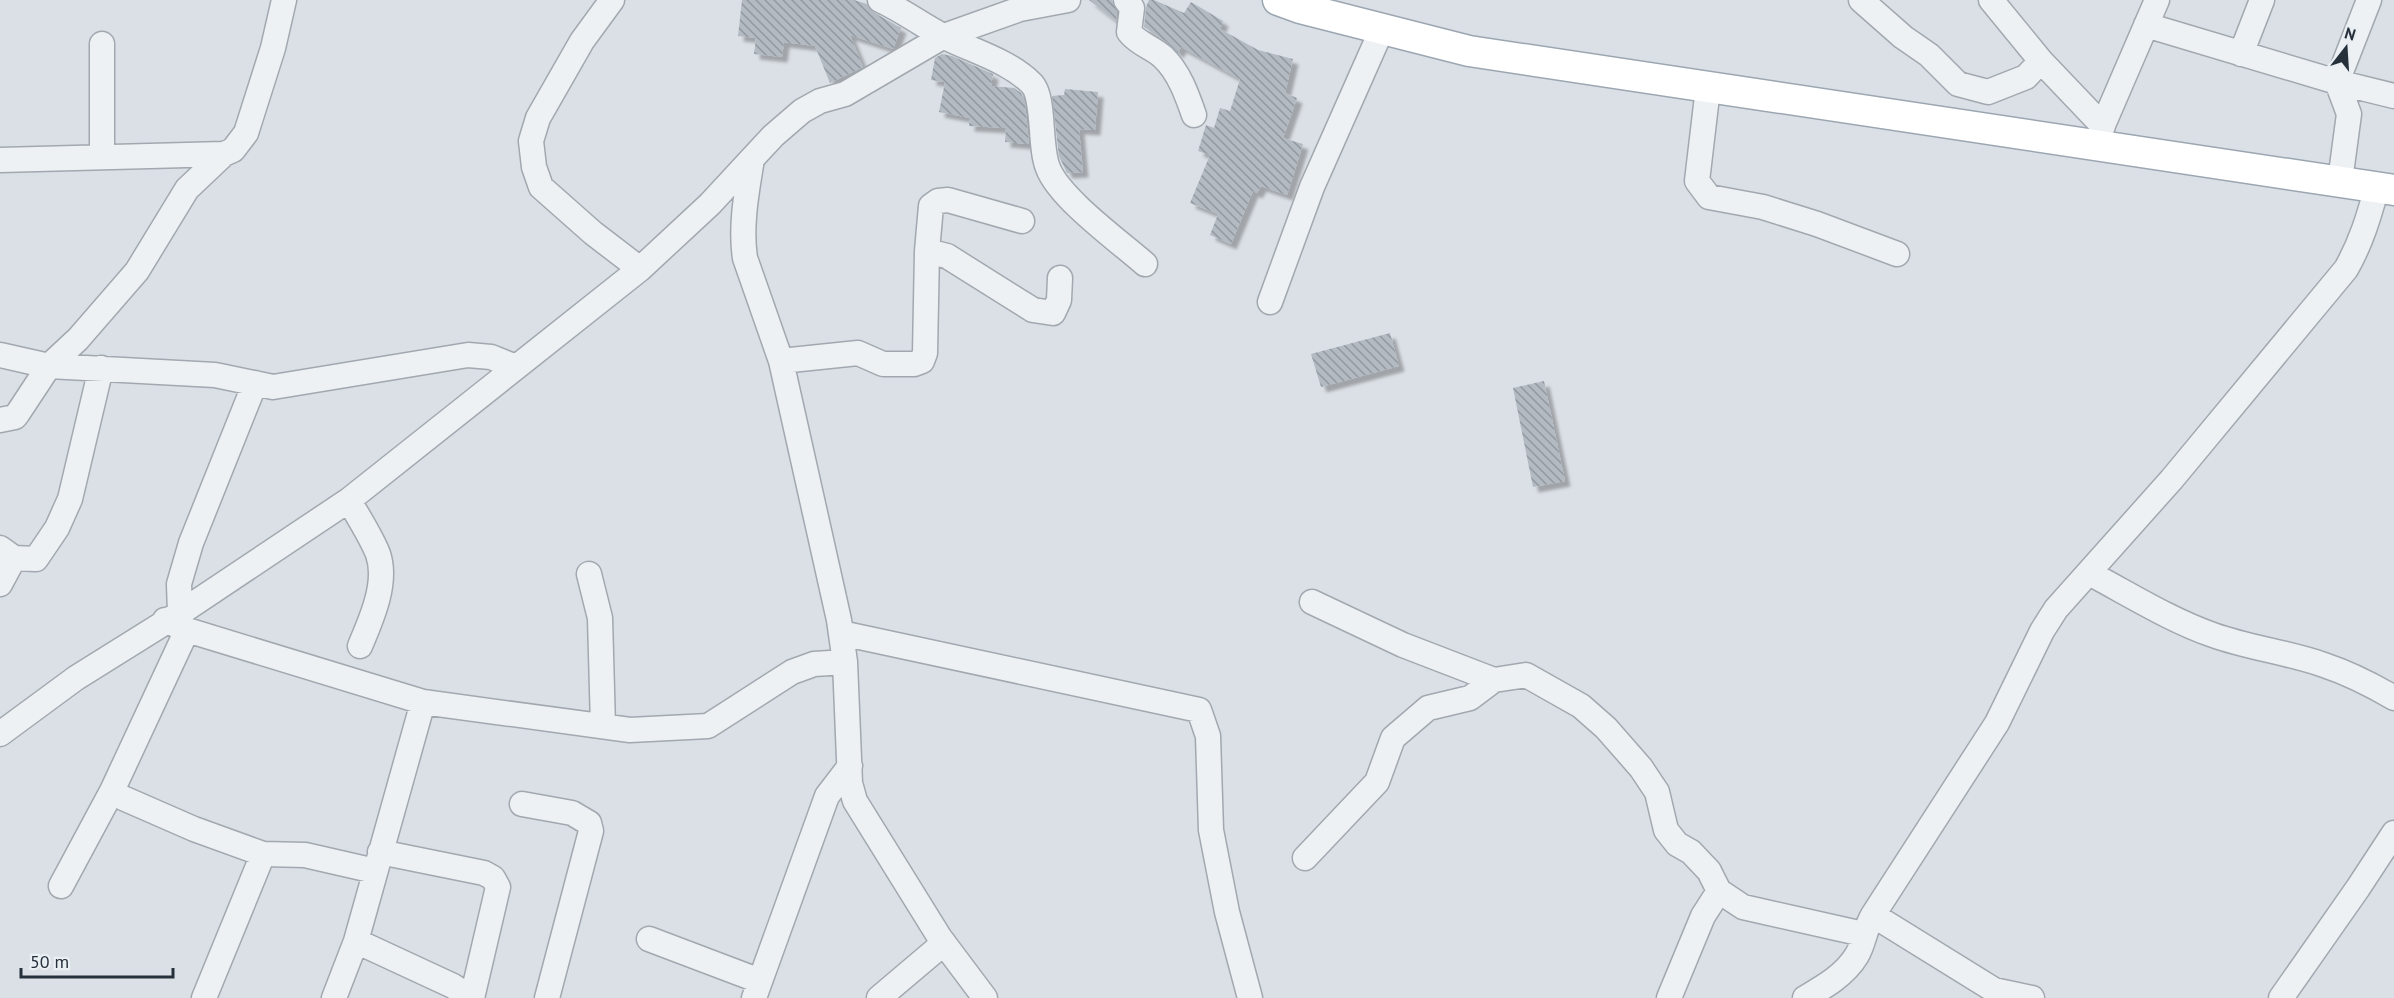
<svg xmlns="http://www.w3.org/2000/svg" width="2394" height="998" font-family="'PT Sans',sans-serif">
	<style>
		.building { fill: url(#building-back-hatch); filter: url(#shadow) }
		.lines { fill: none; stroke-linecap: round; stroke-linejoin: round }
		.minor-casing { stroke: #a1a8af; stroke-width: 27 }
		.major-casing { stroke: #9ba6b1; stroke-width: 33 }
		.minor { stroke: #eef1f4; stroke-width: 24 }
		.major { stroke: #fff; stroke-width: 30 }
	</style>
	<defs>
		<pattern id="building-back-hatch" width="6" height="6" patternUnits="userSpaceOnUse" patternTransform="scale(1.5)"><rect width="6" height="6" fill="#b3bac2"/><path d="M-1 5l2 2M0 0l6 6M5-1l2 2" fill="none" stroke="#91989f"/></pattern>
		<filter id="shadow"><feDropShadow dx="5.5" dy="5.5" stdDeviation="1.5" flood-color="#0004"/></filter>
	</defs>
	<rect width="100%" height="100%" fill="#dbe0e6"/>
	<!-- building -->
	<path class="building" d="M742,0h112l13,4 6,8 28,16 -8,21 -43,-14 13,32 -33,16 -15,-37 -31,-4 -2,15 -28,-3 2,-16 -18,-2z
		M1089,0h23l5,12 -1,9z
		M1149,0h5l30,13 7,-11 32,19 -3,8 38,21 35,9 -8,34 12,5 -14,40 20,6 -16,51 -26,-9 -4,7 -4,-2 -22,53 -21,-9 8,-21 -28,-11 20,-48 -12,-4 8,-26 8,3 6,-20 10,3 10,-32 -59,-32 -3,6 -11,-11 -23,-15 2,-20z
		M942,54l10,2 41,18 -2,12 23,2 7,5 4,10 4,41 -24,-2 1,-14 -37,-2 1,-8 -31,-6 6,-30 -14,-2 4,-22z
		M1065,89l33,3 -3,38 -16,-1 4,43 -16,1 -8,-17 -7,-60 12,-1z
		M1390,333l9,33 -78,21 -10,-33z
		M1544,381l21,100 -32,6 -20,-99z"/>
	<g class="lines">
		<!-- minor casing -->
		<g class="minor-casing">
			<path id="minor" d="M612,0l-30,41 -44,77 -7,23 3,26 7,20 52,46 47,36
				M880,0c22,10 42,25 63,36 29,15 65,24 89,48 13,14 7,63 16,84 11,30 72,74 97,96
				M1126,0l6,8 -3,24c9,12 23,15 34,25 16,15 24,38 31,58
				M1861,0l42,37 26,18 29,29 30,8 38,-15 15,-16
				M1991,0l50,61 62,65
				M2146,25l191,57 57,14
				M102,44v113
				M2241,54l21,-54
				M1708,88l-11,93 12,16 54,10 54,17 80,30
				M2097,139l60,-139
				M752,159c-5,31 -12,67 -7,99l36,103 58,259 6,42 5,121 5,18 85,137 45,60
				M0,160l224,-6 9,-4 13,-17 27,-85 11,-48
				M2340,181l9,-67 -12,-32 32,-82
				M927,251l20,5 86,54 20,3 6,-13 1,-22
				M1270,302l42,-115 70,-158
				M0,355l49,11 166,9 58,12 195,-32 23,2 25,10
				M781,361l77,-8 25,11h31l8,-3 3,-8 2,-102 4,-45 7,-5 10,-1 74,21
				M0,420l15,-3 3,-4 31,-47 29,-27 59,-68 50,-82 37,-35
				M349,500c9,17 22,36 29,54 10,29 -7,66 -18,92
				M0,548l14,10 22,1 21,-31 13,-29 31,-131
				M2089,573c40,21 81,47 124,62 36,13 74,17 111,30 24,8 48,20 70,33
				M589,574l11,44 3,108
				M0,584l14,-26
				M1312,602l91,43 91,35 32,-5 55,31 25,22 35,40 16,24 9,38 11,14 14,8 18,19 10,20 24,16 120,27
				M180,613l-1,-29 12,-41 64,-160
				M165,620l22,10 236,72 207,28 78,-4 84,-54 22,-8 31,-2
				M841,633l358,77 9,26 3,94 16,82 23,86
				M0,734l76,-56 104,-65 169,-113 291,-231 70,-65 63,-68 29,-25 18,-10 25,-7 99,-58 76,-27 48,-9
				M112,791l11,7 71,31 69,25 42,1 70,16
				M522,804l50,9 17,10 2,8 -44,167
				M380,852l104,21 9,5 5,9 -26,111
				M1305,858l72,-76 16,-44 35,-30 42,-10 24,-18
				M61,886l51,-95 75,-161
				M1873,915l121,75 38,8
				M649,939l111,42
				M356,941l97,45 18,12
				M204,998l59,-144
				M334,998l22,-57 67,-239
				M754,998l73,-202 23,-30
				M879,998l65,-55
				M1669,998l34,-82 16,-25
				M1805,998c19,-11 40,-23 52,-43 7,-12 8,-27 16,-40l124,-192 45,-92 14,-22 116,-130 174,-210c15,-26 23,-53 31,-82
				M2281,998l77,-110 36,-55"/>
		</g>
		<!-- major casing -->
		<g class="major-casing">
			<path id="major" d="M1278,0l22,8 169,43 925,139"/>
		</g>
		<!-- minor -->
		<use href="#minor" class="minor"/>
		<!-- major -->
		<use href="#major" class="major"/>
	</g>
	<!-- north arrow -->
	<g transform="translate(2346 48) rotate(17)" stroke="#eaeff4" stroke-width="4.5" paint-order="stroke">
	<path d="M0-4.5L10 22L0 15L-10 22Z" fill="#26303b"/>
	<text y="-9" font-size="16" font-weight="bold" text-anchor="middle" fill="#26303b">N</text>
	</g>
	<!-- scale -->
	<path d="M21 968v9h152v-9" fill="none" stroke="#26303b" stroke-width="3"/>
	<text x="30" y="968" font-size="18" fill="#26303b" stroke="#eaeff4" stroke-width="4.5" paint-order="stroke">50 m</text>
</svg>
